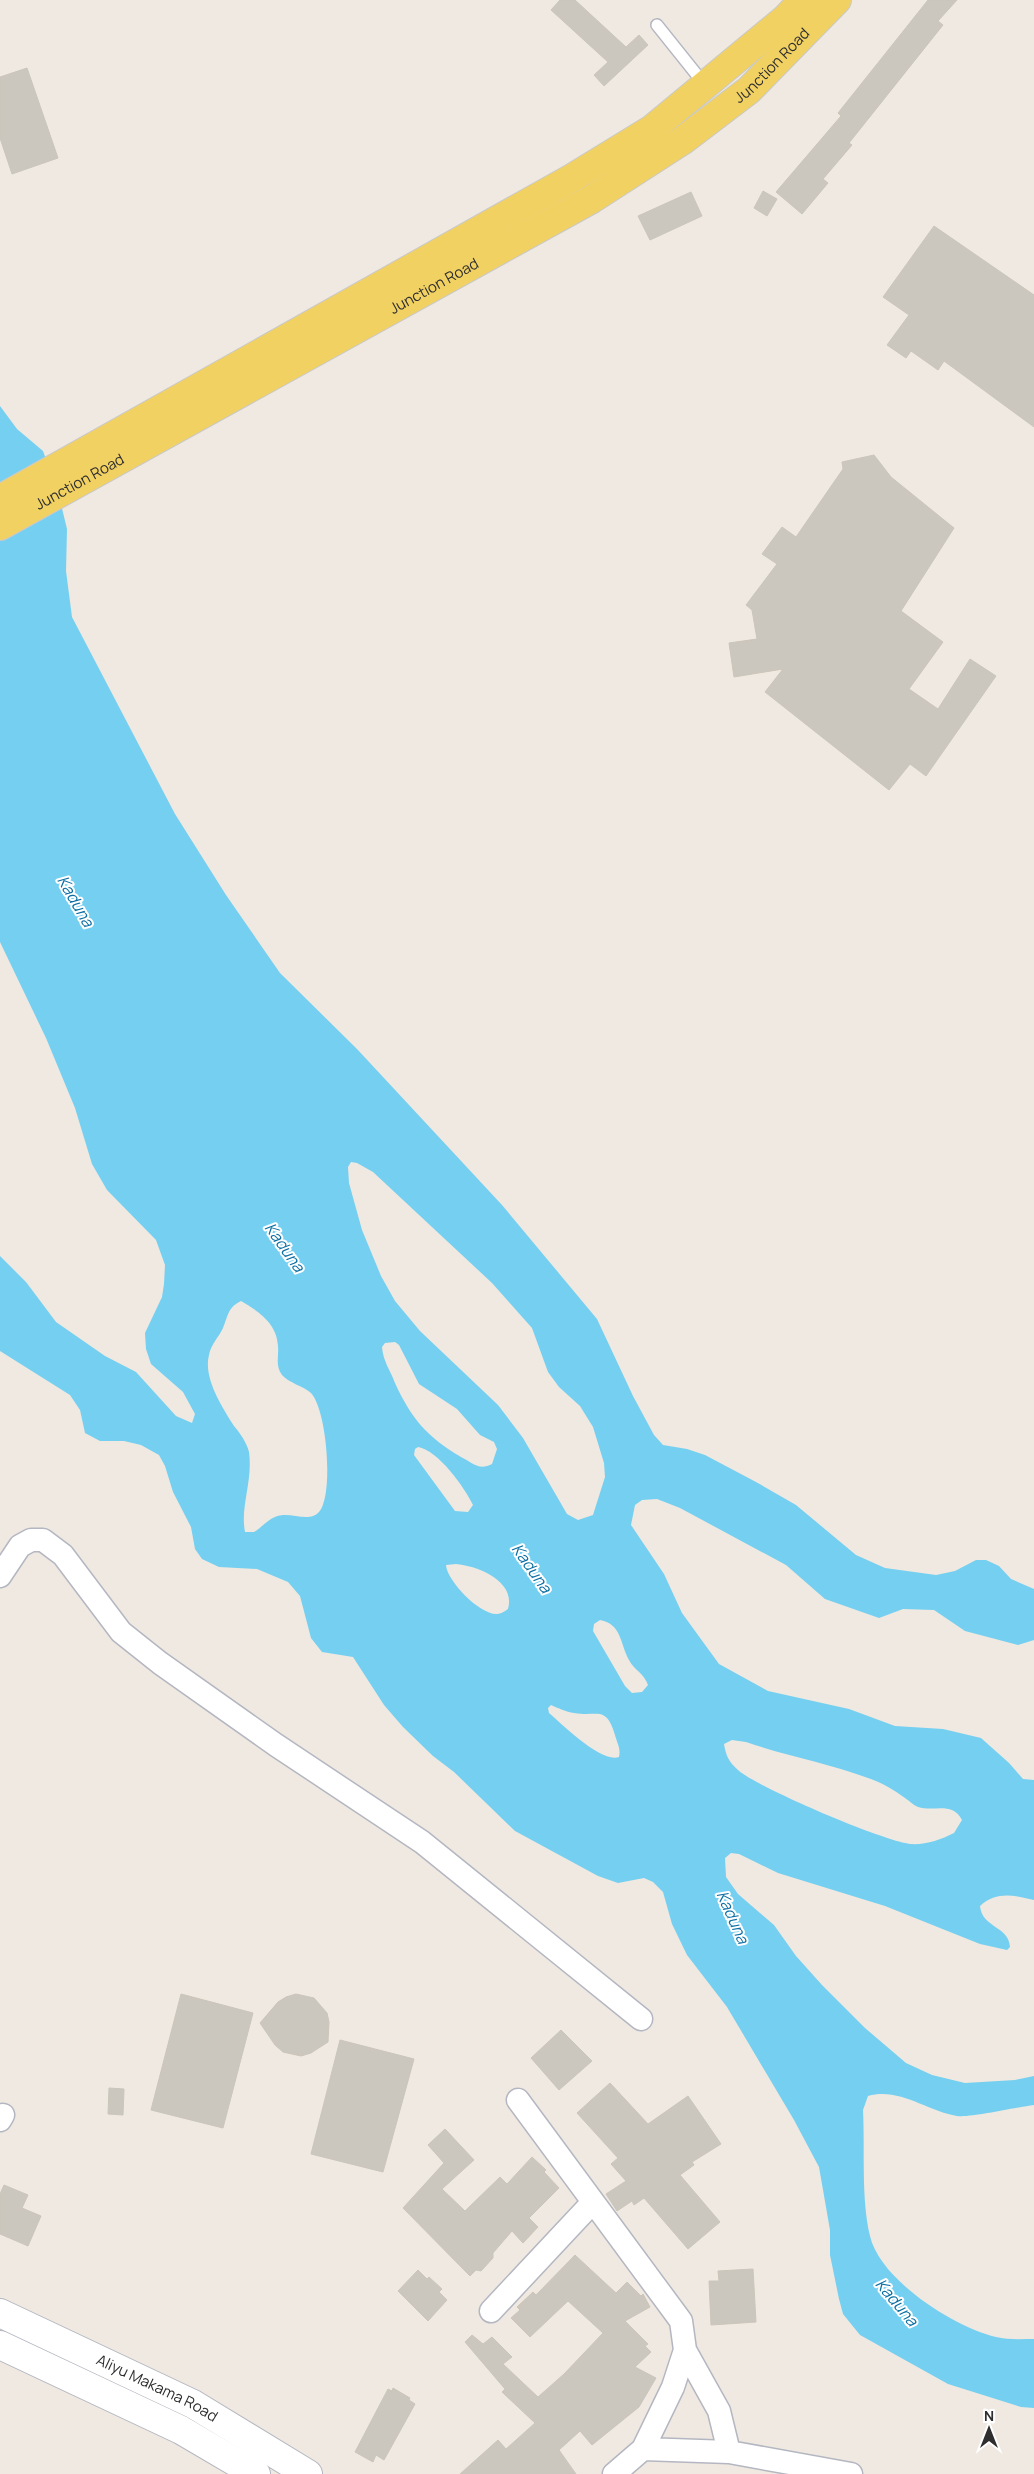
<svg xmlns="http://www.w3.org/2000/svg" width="1034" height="2474" font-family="Manrope,sans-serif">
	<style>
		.water { fill: #75cff0; fill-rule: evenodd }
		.building { fill: #cbc7bf; stroke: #cbc5ba }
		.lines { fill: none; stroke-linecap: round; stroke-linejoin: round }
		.lane-casing { stroke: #b4b7c1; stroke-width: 14 }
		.street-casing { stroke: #b4b7c1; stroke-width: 25 }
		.secondary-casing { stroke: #b4b7c1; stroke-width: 30 }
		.primary-casing { stroke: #c9c9c9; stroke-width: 30 }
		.lane { stroke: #fff; stroke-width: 11 }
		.street { stroke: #fff; stroke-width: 22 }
		.secondary { stroke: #fff; stroke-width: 28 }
		.primary { stroke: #f2d163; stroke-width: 28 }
		.labels { text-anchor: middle; stroke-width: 4; stroke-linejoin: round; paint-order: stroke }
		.street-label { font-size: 15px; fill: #2e2e2e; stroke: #fff }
		.water-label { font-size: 16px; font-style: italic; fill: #0d6fa3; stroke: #fff }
	</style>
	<rect width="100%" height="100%" fill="#efe9e1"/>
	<!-- water -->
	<path class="water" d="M0,406l17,23 26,22 15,41 9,37 -1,42 6,46 103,197 51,81 54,78 77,76 145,156 95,114 36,77 21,39 9,10 24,4 18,6 51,27 40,23 60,50 29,13 51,7 19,-4 21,-11h10l13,6 12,13 23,10v51l-16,5 -53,-14 -31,-21 -31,-1 -24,9 -54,-19 -39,-34 -106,-57 -23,-9 -15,1 -7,5 -4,20 33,49 18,39 37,51 49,27 81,18 46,17 48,3 38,9 28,25 14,16 11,1v120c-20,-5 -38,-9 -54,6 2,22 29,20 30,41l-3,3 -27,-6 -95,-38 -107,-33 -39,-19 -8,-1 -6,5 1,19 12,17 36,31 22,31 26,29 43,43 41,35 26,12 33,8 50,-3 19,-4v29c-17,2 -63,13 -77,11 -30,-5 -58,-29 -89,-20l-5,14c2,40 -2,88 7,126 10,44 84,91 126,101 12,3 26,2 38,2v69l-13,-1 -73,-23 -88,-49 -17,-21 -4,-15 -9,-44v-25l-11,-63 -25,-47 -67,-113 -40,-52 -15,-31 -9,-32 -10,-10 -9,-4 -26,5 -20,-7 -83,-45 -61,-59 -21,-16 -30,-29 -19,-22 -31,-48 -31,-5 -11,-14 -11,-42 -12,-14 -31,-13 -38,-2 -17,-8 -7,-10 -4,-22 -18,-35 -8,-26 -6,-11 -18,-10 -17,-4h-24l-15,-8 -5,-23 -10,-15 -70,-44v-95l26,26 30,40 49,34 31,16 40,44 16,7 3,-9 -12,-22 -32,-28 -5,-15 -1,-16 17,-36 2,-13 1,-19 -9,-25 -49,-50 -15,-26 -17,-56 -29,-70 -46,-96zM351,1162l6,1 16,9 119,111 40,45 16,44 11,15 21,19 13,21 11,36 1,14 -12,38 -15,5 -11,-6 -44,-76 -25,-33 -78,-74 -25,-30 -14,-25 -19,-46 -13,-47 -1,-16zM241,1301c17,10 36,22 37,45 1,11 -3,19 4,29 7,8 21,11 29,18 16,17 23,102 8,119 -9,10 -24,2 -36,3 -13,1 -19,11 -29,17h-9c-5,-26 8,-50 4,-80 -2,-9 -9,-19 -15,-26 -12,-19 -31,-48 -25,-71 2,-11 10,-18 14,-27 5,-12 5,-21 18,-27zM395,1342l4,3 20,39 38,25 23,26 14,7 3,7 -5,15c-13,7 -19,-1 -31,-7 -34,-20 -50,-39 -66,-74 -5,-13 -12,-22 -13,-36l3,-4zM418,1447c20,3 47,41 55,58l-5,7 -13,-1 -41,-56 1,-6zM456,1564c22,2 60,17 52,45 -3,2 -7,5 -11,5 -17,1 -50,-33 -51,-49zM600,1620c22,4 20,24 29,40 5,10 15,13 19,25l-6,7 -10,1 -7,-7 -32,-55 1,-7zM551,1705c7,3 15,7 23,8 24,4 32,-8 41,22 2,8 6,13 4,22 -18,6 -56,-32 -70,-44l-1,-5zM732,1740l14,2c40,14 82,21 122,36 13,4 26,12 37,20 5,3 8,7 13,9 17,5 34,-6 44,13l-8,13c-14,7 -28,12 -44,11 -27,-3 -152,-56 -172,-74 -9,-8 -12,-14 -14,-26z"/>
	<!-- building -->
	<path class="building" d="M560,0h15l51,47 13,-12 9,10 -44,41 -10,-11 14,-13 -57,-52z
		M928,0h29l-19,21 5,4 -94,118 3,2 -29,34 5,4 -26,31 -26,-22 65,-76 -3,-3z
		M27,68l31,90 -46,16 -12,-36v-61z
		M763,191l14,8 -10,17 -13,-8z
		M691,192l11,24 -52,24 -12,-24z
		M934,226l100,69v132l-90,-66 -6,9 -27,-19 -5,7 -19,-13 22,-30 -26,-18z
		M874,455l17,22 63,51 -53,83 42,31 -34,47 29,20 32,-50 26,17 -70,100 -16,-12 -21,26 -124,-98 18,-23 -49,8 -5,-34 28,-4 -5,-29 -6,-5 31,-41 -15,-10 20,-27 14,10 47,-68 -1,-7z
		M181,1994l72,19 -30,115 -72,-18z
		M296,1994l18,4 13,15 2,9 -1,20 -17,11 -10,3 -18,-4 -8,-7 -15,-22 18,-21 8,-5z
		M561,2030l31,31 -33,29 -28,-32z
		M340,2040l74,19 -31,113 -72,-18z
		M610,2083l38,41 40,-28 33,48 -29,18 2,3 -14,10 40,47 -32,27 -44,-51 -10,7 -2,-4 -15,10 -11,-17 20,-13 -15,-17 7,-6 -41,-45z
		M109,2088l15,1 -1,26 -15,-1z
		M445,2129l29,31 -32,29 23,22 35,-34 7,7 25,-27 14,13 -2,2 15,16 -30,30 9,9 -15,16 -11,-12 -19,22v5l-12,13 -5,-1 -6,6 -67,-68 41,-45 -16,-18z
		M4,2185l24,10 -6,13 19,8 -13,30 -28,-12v-40z
		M575,2255l41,38 11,-11 14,14 2,-2 7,13 -25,14 23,23 -3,2 6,6 -16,15 21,11 -17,29 -47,38 -12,-14 -21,19 17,24h-116l38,-34 8,9 29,-26 -33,-31 3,-3 -40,-47 7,-7 11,9 9,-7 20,20 -9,7 35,33 26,-23 39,-41 -35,-32 -38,36 -19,-19 9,-8 -3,-3 16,-15 3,3z
		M753,2269l3,53 -45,3 -2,-44h10l-1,-10z
		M418,2270l9,9 2,-2 13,12 -3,3 8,8 -19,21 -30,-30z
		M393,2388l17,10 -1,2 6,4 -31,56 -8,-5 -3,7 -18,-10 33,-63 4,2z"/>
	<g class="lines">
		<!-- lane casing -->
		<g class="lane-casing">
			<path id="lane" d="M657,25l48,60"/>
		</g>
		<!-- street casing -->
		<g class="street-casing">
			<path id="street" d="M0,1576l20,-30 11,-6h12l20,15 58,77 39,31 116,82 146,97 219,177
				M518,2100l163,221 4,29 -12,37 -30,62 -29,25
				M0,2120l3,-5
				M491,2311l102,-109
				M685,2350l34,61 10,41
				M643,2449l86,3 122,22"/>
		</g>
		<!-- secondary casing -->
		<g class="secondary-casing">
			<g id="secondary">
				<path id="s1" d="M0,2313l193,91 115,70"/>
				<path d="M0,2345l181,85 75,44"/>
			</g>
		</g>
		<!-- primary casing -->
		<g class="primary-casing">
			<g id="primary">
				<path d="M0,499l572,-321 80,-49 134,-111 17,-18"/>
				<path id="s2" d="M0,526l592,-327 90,-58 67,-51 88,-90"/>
			</g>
		</g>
		<!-- lane -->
		<use href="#lane" class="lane"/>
		<!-- street -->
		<use href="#street" class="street"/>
		<!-- secondary -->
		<use href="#secondary" class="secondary"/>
		<!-- primary -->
		<use href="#primary" class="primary"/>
	</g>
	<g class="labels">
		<!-- street labels -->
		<g class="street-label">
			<text dy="5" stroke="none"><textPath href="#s2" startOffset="901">Junction Road</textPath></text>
			<text dy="5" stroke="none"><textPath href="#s2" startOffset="496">Junction Road</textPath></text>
			<text dy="5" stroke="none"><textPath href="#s2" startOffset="91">Junction Road</textPath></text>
			<text dy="5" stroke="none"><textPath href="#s1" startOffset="174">Aliyu Makama Road</textPath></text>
		</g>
		<!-- water labels -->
		<g class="water-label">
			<text transform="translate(76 901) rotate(60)" y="6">Kaduna</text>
			<text transform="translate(285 1247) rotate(55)" y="6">Kaduna</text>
			<text transform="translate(532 1568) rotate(55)" y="6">Kaduna</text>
			<text transform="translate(733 1917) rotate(66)" y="6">Kaduna</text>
			<text transform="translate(897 2302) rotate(50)" y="6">Kaduna</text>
		</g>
	</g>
	<!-- north arrow -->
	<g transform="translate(989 2429)" stroke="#ffffff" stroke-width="4" paint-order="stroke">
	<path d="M0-4L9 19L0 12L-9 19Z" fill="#2e2e2e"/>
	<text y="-8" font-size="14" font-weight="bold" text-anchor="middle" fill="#2e2e2e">N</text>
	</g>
</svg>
